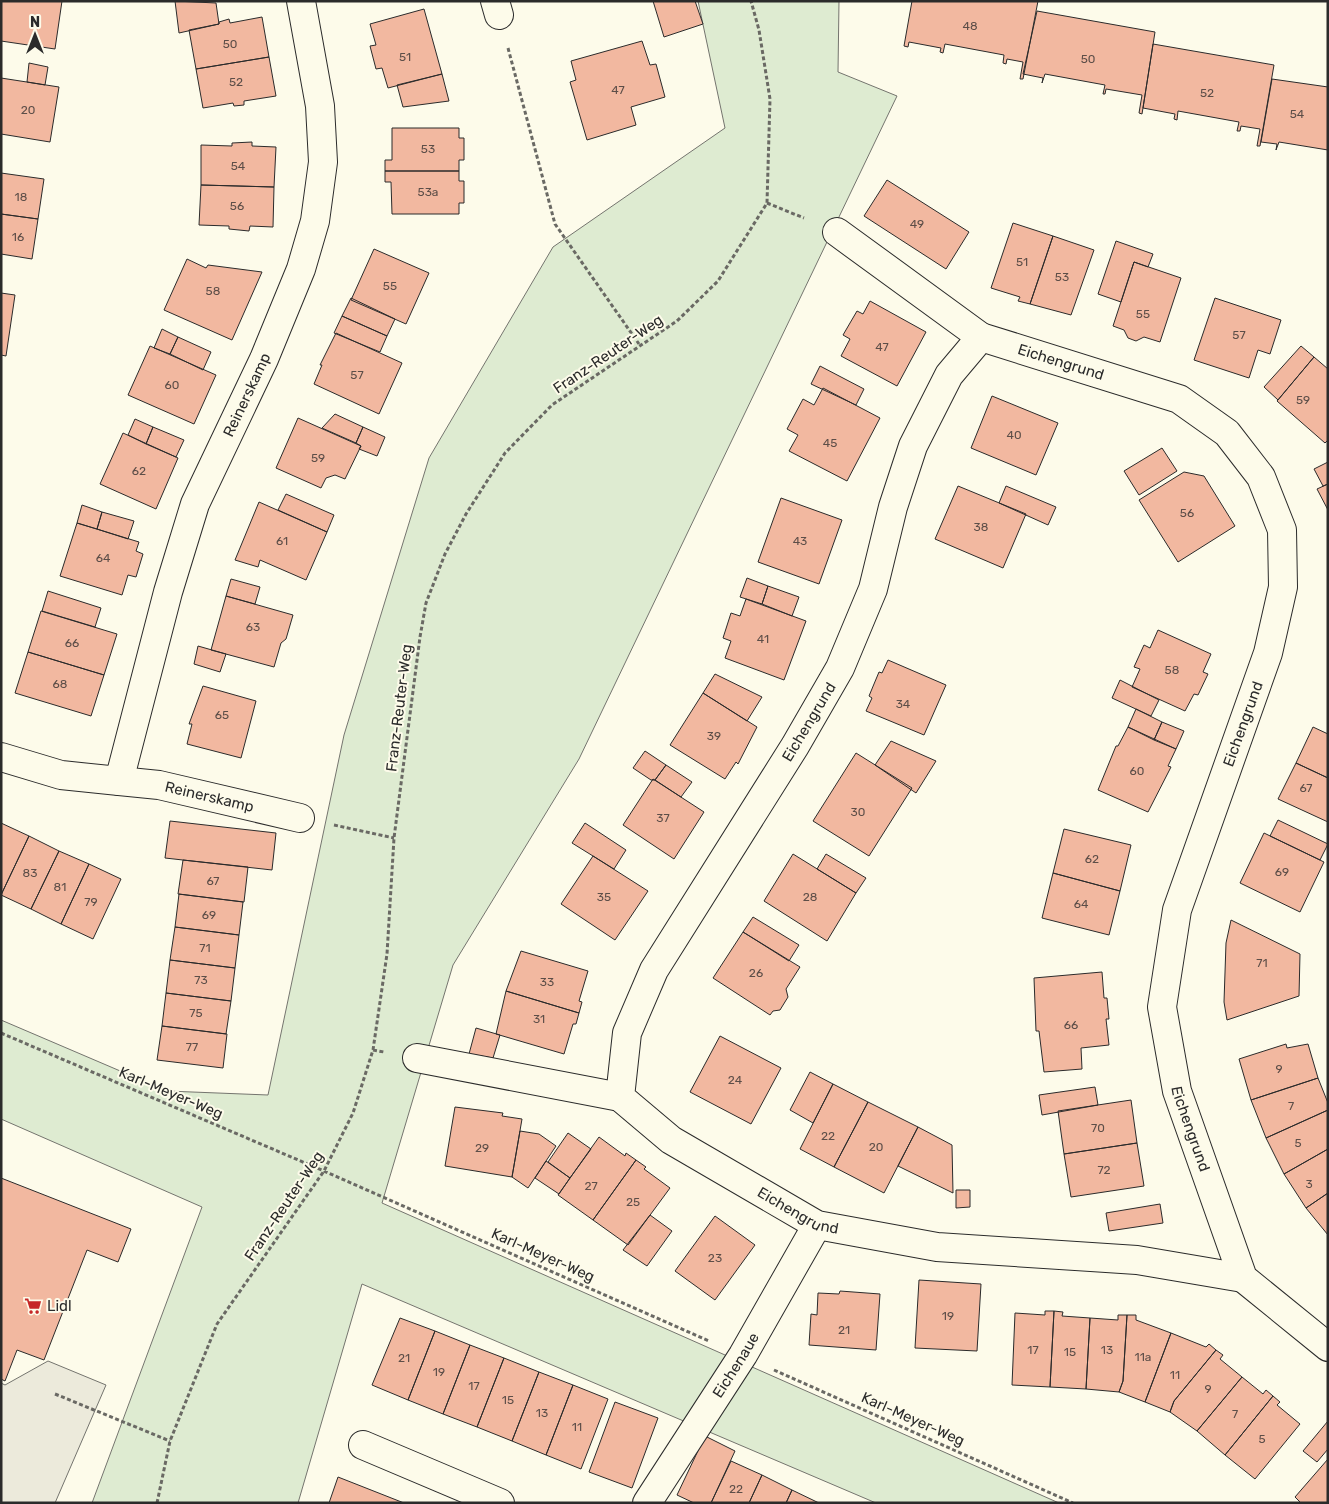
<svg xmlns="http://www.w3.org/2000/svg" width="1329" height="1504" font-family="Rubik,sans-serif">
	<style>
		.green { fill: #deebd1; stroke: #74746e }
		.parking { fill: #eceadb; stroke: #74746e }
		.building { fill: #f2b8a0; stroke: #2b2b2b }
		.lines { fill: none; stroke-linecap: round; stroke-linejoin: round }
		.street-casing { stroke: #2b2b2b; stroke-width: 30 }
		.path { stroke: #6a6964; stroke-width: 3; stroke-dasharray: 4 2.5; stroke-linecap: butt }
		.street { stroke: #fdfbea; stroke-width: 28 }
		.labels { text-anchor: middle; stroke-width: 4; stroke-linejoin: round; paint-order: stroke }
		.number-label { font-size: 12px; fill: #5d4e48 }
		.street-label { font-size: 15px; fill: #2b2b2b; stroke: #fdfbea }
		.poi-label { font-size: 15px; fill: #2b2b2b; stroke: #fdfbea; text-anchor: start }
	</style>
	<rect width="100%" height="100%" fill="#fdfbea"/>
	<!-- green -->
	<path class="green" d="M698,1h141l-1,71 59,24 -318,663 -126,206 -71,238 677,300h-183l-514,-219 -64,219h-206l110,-296 -201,-88v-99l166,71 101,4 76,-360 85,-277 124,-211 172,-119z"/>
	<!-- parking -->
	<path class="parking" d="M48,1361l58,24 -51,118h-54v-120l4,2z"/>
	<!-- building -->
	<path class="building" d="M1,1h61l-7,48 -54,-8z
		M175,1l41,2 3,21 -40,9z
		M653,1h42l8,23 -39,13z
		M912,1h126l-15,78h-3l3,-17 -16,-3 -1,5 -3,-1 1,-8 -59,-11 -2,9 -3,-1 1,-4 -32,-6 -1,5 -4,-1z
		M424,9l18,65 -54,14 -6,-20 -6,1 -6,-23 6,-1 -6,-21z
		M1037,11l118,21 -13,82 -3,-1 3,-18 -36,-6 -1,5h-2l2,-9 -60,-11 -3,9 1,-5 -20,-4z
		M262,17l7,40 -73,12 -7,-39 30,-6v-2l10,-3 1,4z
		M642,41l8,24 6,-1 9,33 -34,10 5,18 -49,15 -17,-58 6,-2 -5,-19z
		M1153,44l121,21 -14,81h-3l3,-17 -19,-3 -1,5h-3l2,-9 -61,-11 -1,9 -3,-1 1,-5 -32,-6z
		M269,57l7,39 -32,5v4l-10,1 -1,-3 -30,5 -7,-39z
		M29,63l19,4 -3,18 -18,-3z
		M442,74l7,27 -46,6 -6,-22z
		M1,78l58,9 -9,55 -49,-8z
		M1272,79l56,8v63l-49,-8 -3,8 1,-6 -16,-2z
		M392,128h67v10h5v22h-5v11h-74v-11h7z
		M252,142v4l24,1 -2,40 -73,-2v-40l31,1v-3z
		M385,171h74v10h5v22h-5v11h-67l-1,-32h-6z
		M1,173l43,6 -6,40 -37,-5z
		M887,180l82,52 -23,37 -82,-53z
		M201,185l73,2 -1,40 -23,-1 -1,5 -20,-2v-3l-30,-1z
		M1,214l37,5 -6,40 -31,-5z
		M1013,223l40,13 -23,68 -12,-3 2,-4 -29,-9z
		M1053,236l41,14 -23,65 -41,-11z
		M1116,241l37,13 -5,13 -14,-5 -13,40 -23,-8z
		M374,249l55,24 -23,51 -55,-24z
		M187,259l19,9 2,-3 54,7 -30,68 -68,-30z
		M1134,262l47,16 -21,64 -16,-5 -8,4 -8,-3 -4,-8 -11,-4z
		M1,293l14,2 -9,61 -5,-1z
		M351,298l44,21 -8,17 -45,-20z
		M1215,298l66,22 -11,34 -12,-4 -9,28 -55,-18z
		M870,301l56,31 -29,54 -56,-30 9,-17 -7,-4 14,-24 6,3z
		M342,316l45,20 -7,16 -46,-19z
		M162,329l16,8 -8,17 -16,-6z
		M336,333l66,30 -23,51 -65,-30 8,-19h-2z
		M178,337l33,15 -8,18 -33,-16z
		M150,346l66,29 -22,49 -66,-29z
		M1301,346l13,11 -36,43 -14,-13z
		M1314,357l14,12v71l-3,3 -48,-42z
		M820,366l44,23 -8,16 -45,-21z
		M823,388l57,30 -33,63 -58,-30 9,-16 -11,-6 16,-30 11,6z
		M992,396l66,27 -22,52 -65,-27z
		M335,414l28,13 -7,16 -34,-15z
		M298,418l63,28 -16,33 -10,-4 -9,3 -5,10 -45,-20z
		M135,419l18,8 -7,17 -18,-9z
		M153,427l31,13 -8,17 -30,-13z
		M363,427l22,10 -8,19 -18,-7 2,-3 -5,-3z
		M123,433l55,25 -22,51 -56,-25z
		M1162,448l15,23 -38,24 -15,-24z
		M1328,462v22l-5,2 -9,-17z
		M1184,472l20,4 31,50 -57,36 -39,-62z
		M1328,484v26l-11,-21z
		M958,486l68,28 -23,54 -68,-29z
		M1006,486l50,21 -8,18 -49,-22z
		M286,494l48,21 -7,17 -49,-22z
		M781,498l61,22 -23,64 -61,-22z
		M259,502l68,30 -21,48 -46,-20 -2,7 -23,-7z
		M82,505l20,7 -5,17 -20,-6z
		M102,512l32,9 -6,18 -31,-10z
		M77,523l62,19 -3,9 7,3 -7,23 -8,-2 -6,20 -62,-19z
		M747,578l21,8 -6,18 -22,-7z
		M231,579l29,8 -5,17 -29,-8z
		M768,586l31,11 -7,19 -30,-12z
		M48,591l53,17 -6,19 -53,-16z
		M226,596l67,19 -7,24 -5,4 -7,24 -63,-17z
		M746,599l60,22 -22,59 -59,-22 6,-17 -8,-3 8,-25 9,3z
		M41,611l76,23 -13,41 -76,-23z
		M1158,630l53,24 -8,18 5,2 -10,21 -4,-1 -9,17 -53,-24 8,-18 -6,-2 10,-22 6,3z
		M198,646l28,8 -6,18 -26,-8z
		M28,652l76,23 -13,41 -76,-23z
		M888,660l58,25 -22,50 -58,-24 6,-13 -3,-2 10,-24 3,1z
		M715,674l47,23 -15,24 -44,-28z
		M1120,680l39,20 -8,16 -39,-18z
		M203,686l53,15 -15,57 -54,-14 5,-20h-3z
		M703,693l54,34 -19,37 -2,-2 -11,17 -55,-34z
		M1136,709l26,13 -8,18 -26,-13z
		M1162,722l22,9 -8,18 -22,-9z
		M1128,727l48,22 -8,17 3,1 -23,45 -50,-22 18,-44h2z
		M1313,727l15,7v44l-32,-15z
		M891,741l45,20 -20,32 -41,-28z
		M645,751l21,14 -11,15h-4l-18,-12z
		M856,753l56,35 -43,68 -56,-35z
		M1296,763l32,15v44l-50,-23z
		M666,765l26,17 -11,15 -26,-17z
		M653,779l51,33 -30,47 -51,-34z
		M1278,820l50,24 -8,16 -50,-24z
		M170,821l106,12 -4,37 -107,-12z
		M1,823l28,13 -28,59z
		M585,823l41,27 -12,19 -42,-26z
		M1064,829l67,16 -11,46 -67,-18z
		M1264,833l60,29 -24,50 -60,-29z
		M29,836l30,15 -28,58 -30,-14z
		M59,851l30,13 -28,60 -30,-15z
		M793,854l63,39 -29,48 -63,-40z
		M826,854l40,24 -10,15 -39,-24z
		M593,856l55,35 -33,49 -54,-36z
		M183,860l65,7 -4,35 -66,-8z
		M89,864l32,15 -28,60 -32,-15z
		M1053,873l67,18 -11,44 -67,-17z
		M179,894l64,8 -4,33 -64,-8z
		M753,917l46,28 -10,16 -46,-29z
		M1231,920l69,34 -1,42 -72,24 -3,-18 2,-59z
		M175,927l64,8 -4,33 -65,-8z
		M743,932l57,35 -14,22 2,8 -8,13 -7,1 -3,4 -57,-37z
		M521,951l67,20 -9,30 3,1 -3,11 -73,-22z
		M170,960l65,8 -4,33 -65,-8z
		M1102,972l2,26h3l2,21h-3l3,26 -28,3 1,21 -38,3 -5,-41h-3l-2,-53z
		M506,991l73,22 -3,11h-3l-9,30 -68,-20z
		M166,993l65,8 -5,33 -64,-8z
		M162,1026l65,8 -4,34 -66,-8z
		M476,1028l24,7 -7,23 -24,-4z
		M720,1036l61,32 -30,56 -61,-32z
		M1286,1044l1,4 21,-4 10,34 -67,22 -12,-41z
		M810,1072l23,12 -20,39 -23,-13z
		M1318,1078l10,25v7l-62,28 -15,-38z
		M833,1084l35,18 -34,65 -34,-18z
		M1095,1087l3,18 -56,10 -3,-20z
		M1131,1100l6,43 -73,11 -6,-43z
		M868,1102l50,25 -34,66 -50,-26z
		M455,1107l48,6 -1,3 20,3 -10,58 -67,-11z
		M1328,1110v39l-44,25 -18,-36z
		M918,1127l34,18 1,48 -55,-27z
		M520,1131l19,3 17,12 -28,42 -16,-11z
		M568,1133l23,16 -21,29 -22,-16z
		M599,1137l26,19 1,-3 10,7 -43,60 -35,-25z
		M1137,1143l7,43 -73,11 -7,-43z
		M1328,1149v44l-22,15 -22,-34z
		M636,1160l10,7 -2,2 26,19 -42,57 -35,-25z
		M546,1161l24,17 -11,16 -24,-16z
		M1,1178l130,51 -13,33 -31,-12 -43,110 -27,-10 -12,31 -4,-2z
		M956,1190h14v17l-14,1z
		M1328,1193v42l-22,-27z
		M1160,1204l3,19 -54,8 -3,-18z
		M650,1215l22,16 -25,35 -24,-16z
		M715,1216l40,29 -40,55 -40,-29z
		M919,1280l62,4 -4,67 -62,-3z
		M840,1291l40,3 -4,56 -67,-5 2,-31 6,1 1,-22 21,1z
		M1045,1311h9l-4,76 -38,-2 3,-72 30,2z
		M1054,1311l9,1 -1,4 28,2 -4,71 -36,-2z
		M1118,1315h9l-4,66 -4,11 -33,-3 4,-71 28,2z
		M1127,1315h9v5l35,13 -26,69 -26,-10 4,-11z
		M400,1318l35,13 -27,69 -36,-15z
		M435,1331l35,14 -27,69 -35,-14z
		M1171,1333l35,14 3,-3 7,6 -42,51 -4,11 -25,-10z
		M470,1345l34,13 -27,69 -34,-13z
		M1216,1350l7,5 -3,4 22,18 -45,54 -27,-19 4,-11z
		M504,1358l35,14 -27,69 -35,-14z
		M539,1372l34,13 -27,70 -34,-14z
		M1242,1377l21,17 3,-4 7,6 -48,59 -28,-24z
		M573,1385l35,14 -27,70 -35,-14z
		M1273,1396l7,6 -3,3 23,19 -45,55 -30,-24z
		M615,1402l43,16 -26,70 -43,-16z
		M1328,1421v28l-11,13 -14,-11z
		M705,1436l30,15 -24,52h-17l-17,-8z
		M1328,1459v44h-27l-6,-6z
		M731,1461l31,14 -13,28h-38z
		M762,1475l30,15 -6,13h-37z
		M338,1477l66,26h-75z
		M792,1490l27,13h-33z"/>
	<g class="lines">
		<!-- street casing -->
		<g class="street-casing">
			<g id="street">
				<path d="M495,1l4,14"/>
				<path id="s1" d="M837,232l144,105 198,62 48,34 34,44 21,53 1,57 -15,66 -91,257 -15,97 15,84 66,187 85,69"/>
				<path id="s2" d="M981,337l-32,38 -36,71 -20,61 -20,82 -33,79 -45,78 -141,224 -27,63 -7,64 51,43 146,85 120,22 200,13 106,18"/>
				<path id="s3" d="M1,757l60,18 58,6 49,-189 27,-88 69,-145 37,-90 14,-48 8,-59 -3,-56 -19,-105"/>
				<path id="s4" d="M119,781l40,4 141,33"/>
				<path d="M417,1058l203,39"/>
				<path d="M363,1445l137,58"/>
				<path id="s5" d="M647,1503l96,-148 74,-130"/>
			</g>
		</g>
		<!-- path -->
		<path class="path" d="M508,48l47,176 84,120
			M767,203l37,15
			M334,825l60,13
			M1,1033l323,138 385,170
			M373,1050l11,2
			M774,1370l299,133
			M55,1394l115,47
			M157,1503l13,-62 47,-117 107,-153 29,-58 20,-63 14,-96 7,-116 26,-201 6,-34 19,-49 21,-40 39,-61 47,-48 125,-84 41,-40 49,-78 3,-104 -11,-69 -8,-29"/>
		<!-- street -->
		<use href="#street" class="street"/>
	</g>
	<!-- icons -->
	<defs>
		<g id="supermarket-bare" transform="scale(1.35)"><path d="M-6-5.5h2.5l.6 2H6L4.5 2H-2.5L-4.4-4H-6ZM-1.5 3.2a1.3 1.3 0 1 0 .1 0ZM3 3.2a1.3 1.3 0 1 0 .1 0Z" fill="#c62828" stroke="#fdfbea" stroke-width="2.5" paint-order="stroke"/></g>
	</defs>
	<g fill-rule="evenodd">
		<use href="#supermarket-bare" x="33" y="1306"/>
	</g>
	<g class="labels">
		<!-- number labels -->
		<g class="number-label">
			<text x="970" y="30">48</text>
			<text x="230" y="48">50</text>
			<text x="405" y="61">51</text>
			<text x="1088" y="63">50</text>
			<text x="236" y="86">52</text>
			<text x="618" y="94">47</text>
			<text x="1207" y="97">52</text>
			<text x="28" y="114">20</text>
			<text x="1297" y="118">54</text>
			<text x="428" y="153">53</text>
			<text x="238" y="170">54</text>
			<text x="428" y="196">53a</text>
			<text x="21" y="201">18</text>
			<text x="237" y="210">56</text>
			<text x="917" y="228">49</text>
			<text x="18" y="241">16</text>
			<text x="1022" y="266">51</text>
			<text x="1062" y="281">53</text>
			<text x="390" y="290">55</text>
			<text x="213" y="295">58</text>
			<text x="1143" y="318">55</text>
			<text x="1239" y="339">57</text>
			<text x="882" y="351">47</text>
			<text x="357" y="379">57</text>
			<text x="172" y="389">60</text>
			<text x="1303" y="404">59</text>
			<text x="1014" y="439">40</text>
			<text x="830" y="447">45</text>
			<text x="318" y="462">59</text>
			<text x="139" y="475">62</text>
			<text x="1187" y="517">56</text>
			<text x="981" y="531">38</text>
			<text x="282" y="545">61</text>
			<text x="800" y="545">43</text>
			<text x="103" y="562">64</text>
			<text x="253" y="631">63</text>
			<text x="763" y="643">41</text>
			<text x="72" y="647">66</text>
			<text x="1172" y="674">58</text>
			<text x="60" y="688">68</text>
			<text x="903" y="708">34</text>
			<text x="222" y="719">65</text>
			<text x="714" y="740">39</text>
			<text x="1137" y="775">60</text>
			<text x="1306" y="792">67</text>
			<text x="858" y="816">30</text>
			<text x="663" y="822">37</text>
			<text x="1092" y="863">62</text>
			<text x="1282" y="876">69</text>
			<text x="30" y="877">83</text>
			<text x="213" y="885">67</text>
			<text x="60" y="891">81</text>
			<text x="604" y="901">35</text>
			<text x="810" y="901">28</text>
			<text x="91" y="906">79</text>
			<text x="1081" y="908">64</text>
			<text x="209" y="919">69</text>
			<text x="205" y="952">71</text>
			<text x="1262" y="967">71</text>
			<text x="756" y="977">26</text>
			<text x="201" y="984">73</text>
			<text x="547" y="986">33</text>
			<text x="196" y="1017">75</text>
			<text x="539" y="1023">31</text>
			<text x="1071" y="1029">66</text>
			<text x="192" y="1051">77</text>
			<text x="1279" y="1073">9</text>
			<text x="735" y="1084">24</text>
			<text x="1291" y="1110">7</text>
			<text x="1098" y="1132">70</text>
			<text x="828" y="1140">22</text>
			<text x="1298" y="1147">5</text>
			<text x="876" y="1151">20</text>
			<text x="482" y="1152">29</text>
			<text x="1104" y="1174">72</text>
			<text x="1309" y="1188">3</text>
			<text x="591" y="1190">27</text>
			<text x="633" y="1206">25</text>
			<text x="715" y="1262">23</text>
			<text x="948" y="1320">19</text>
			<text x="844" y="1334">21</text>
			<text x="1033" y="1354">17</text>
			<text x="1107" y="1354">13</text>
			<text x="1070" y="1356">15</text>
			<text x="1143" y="1361">11a</text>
			<text x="404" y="1362">21</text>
			<text x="439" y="1376">19</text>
			<text x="1175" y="1379">11</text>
			<text x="474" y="1390">17</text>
			<text x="1208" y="1393">9</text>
			<text x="508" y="1404">15</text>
			<text x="542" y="1417">13</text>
			<text x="1235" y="1418">7</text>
			<text x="577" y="1431">11</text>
			<text x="1262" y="1443">5</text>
			<text x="736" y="1493">22</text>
		</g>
		<!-- street labels -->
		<g class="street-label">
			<text transform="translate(608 354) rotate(-34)" y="5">Franz-Reuter-Weg</text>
			<text dy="5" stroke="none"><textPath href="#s1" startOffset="262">Eichengrund</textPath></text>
			<text dy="5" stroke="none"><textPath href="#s3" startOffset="529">Reinerskamp</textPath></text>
			<text transform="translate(399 708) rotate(-83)" y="5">Franz-Reuter-Weg</text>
			<text transform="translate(809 722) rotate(-59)" y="5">Eichengrund</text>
			<text transform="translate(1243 724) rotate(-70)" y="5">Eichengrund</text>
			<text dy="5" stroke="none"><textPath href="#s4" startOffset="92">Reinerskamp</textPath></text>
			<text transform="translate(171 1093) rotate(23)" y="5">Karl-Meyer-Weg</text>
			<text dy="5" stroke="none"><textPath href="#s1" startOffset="1178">Eichengrund</textPath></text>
			<text transform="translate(284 1206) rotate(-56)" y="5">Franz-Reuter-Weg</text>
			<text dy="5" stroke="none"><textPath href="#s2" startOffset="1064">Eichengrund</textPath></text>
			<text transform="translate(543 1255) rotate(24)" y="5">Karl-Meyer-Weg</text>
			<text dy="5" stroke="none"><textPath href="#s5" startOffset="164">Eichenaue</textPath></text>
			<text transform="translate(913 1419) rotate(24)" y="5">Karl-Meyer-Weg</text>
		</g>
		<!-- poi labels -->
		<g class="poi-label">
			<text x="47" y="1311">Lidl</text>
		</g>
	</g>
	<!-- border -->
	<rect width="1329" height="1504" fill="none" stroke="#2b2b2b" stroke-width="5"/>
	<!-- north arrow -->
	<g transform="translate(35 35)" stroke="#fdfbea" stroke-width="4" paint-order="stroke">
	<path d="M0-4L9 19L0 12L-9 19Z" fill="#2b2b2b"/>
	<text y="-8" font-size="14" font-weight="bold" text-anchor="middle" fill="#2b2b2b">N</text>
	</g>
</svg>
